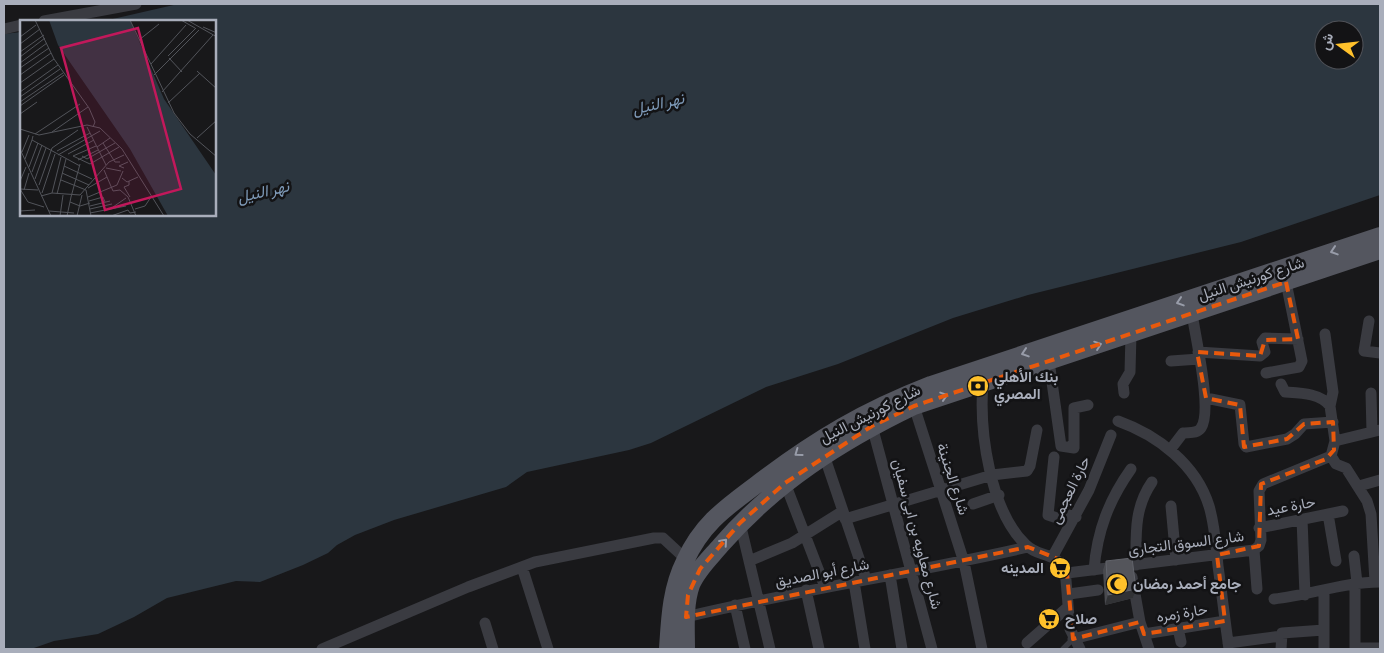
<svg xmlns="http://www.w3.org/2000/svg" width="1384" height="653" font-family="'Source Sans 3',Vazirmatn,sans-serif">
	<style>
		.water { fill: #2c363f; fill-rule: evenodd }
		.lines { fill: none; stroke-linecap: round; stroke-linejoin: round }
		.lane { stroke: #3a3b41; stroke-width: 5.5 }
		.street { stroke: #3a3b41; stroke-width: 11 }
		.primary { stroke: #54565f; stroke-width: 18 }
		.wall { fill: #494a4f }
		.shaded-wall { fill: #313235 }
		.building { fill: #54555b; stroke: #61636a }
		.oneway { stroke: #989ca9 }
		.marked { fill: none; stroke: #e8590c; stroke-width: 4; stroke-dasharray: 10 6; stroke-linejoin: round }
		.labels { text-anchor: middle; stroke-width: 5; stroke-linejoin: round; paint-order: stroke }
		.street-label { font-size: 15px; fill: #a9aebb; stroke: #131315 }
		.poi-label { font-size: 15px; font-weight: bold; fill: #a9aebb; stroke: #131315; text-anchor: start }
		.water-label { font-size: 16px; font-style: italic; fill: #7e9ab8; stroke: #131315 }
		.inset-road { fill: none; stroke: #52545a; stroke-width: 1 }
		.view { fill: #c2185b; fill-opacity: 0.15; stroke: #c2185b; stroke-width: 2.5 }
		.inset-edge { fill: none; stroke: #a9aebb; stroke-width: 2.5 }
	</style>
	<rect width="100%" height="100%" fill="#18181a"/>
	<!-- water -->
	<path class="water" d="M178,4h1202v191l-139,47 -213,53 -75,23 -115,46 -72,23 -115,56 -22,7 -102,22 -21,15 -112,33 -39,15 -18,10 -9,8 -25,12 -43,17 -24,-1 -69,17 -33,19 -36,17 -44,7 -23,8h-27v-615l17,-2v183h194v-194h-111zM1324,30h30v30h-30z"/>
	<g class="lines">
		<!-- lane -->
		<path class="lane" d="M1063,649l10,-10"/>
		<!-- street -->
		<path class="street" d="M44,21l92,-17
			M4,29l17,-4
			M1369,321l-5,30 16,2
			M1325,334l8,58 -3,14
			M1198,352l62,4 5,-4 -3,-10 3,-4 33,1
			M1049,361l12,85 13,2v-40l14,-3
			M1171,361l28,-2
			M1266,373l33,-6 3,-6 -16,-79
			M983,383c-4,48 7,128 43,162 12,12 27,7 39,23l5,61 10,20
			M1281,384l4,8c15,1 35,1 45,14l5,35
			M1124,393l-1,-9 7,-12 1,-38
			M1371,393l1,39
			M1206,398l34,7 4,39 2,3 41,-8 8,-5 9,-10 29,-2
			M914,406l50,156 18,87
			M1118,421c39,14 78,43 91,85 6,20 7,40 9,60 4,28 7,56 11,83
			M872,426l60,223
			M1170,450l13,-17c6,-1 14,1 18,-5 12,-17 -6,-92 -9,-115
			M824,455l42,124
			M1331,456l5,8 10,4 21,33 4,13 4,68
			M1054,457l-6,58 12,4 5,-5 11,3
			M785,483l40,104
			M1359,486l21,-6
			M973,504l26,-9
			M1171,506l5,54
			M1328,514l8,47
			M845,519l147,-44 35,-4 3,-5 7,-36
			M1302,519l3,76
			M740,523l30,126
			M1259,528l84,-17
			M1254,550l3,39
			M1053,556l36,-66 22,-55
			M1354,556l3,27
			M749,561l43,-18 51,-32
			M1136,565c0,-31 -2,-57 16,-83
			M522,567l26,82
			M1094,570c3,-39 15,-70 37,-101
			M1067,573l187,-23 5,-4 2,-6 -2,-49 4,-7 68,-28 4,-15 45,-11
			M890,575l12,74
			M1132,577l8,45 9,27
			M854,582l11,67
			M1355,583v66
			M806,590l13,59
			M1324,590v59
			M1069,594l29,-4
			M1274,599c36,-4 70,-17 106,-17
			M735,605l10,44
			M686,617c113,-27 228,-44 342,-70
			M485,623l8,26
			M1178,628l3,14
			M1144,634l81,-13
			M1073,639l67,-17
			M1027,643l41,-36
			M1228,643l53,-7
			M1355,648h25
			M322,649l146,-62 67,-25 119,-24h9l27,25
			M1281,649l1,-16 42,-3"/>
		<!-- primary -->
		<path class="primary" d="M668,649c2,-31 3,-60 17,-88 18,-39 42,-54 75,-79 57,-43 104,-71 171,-97l449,-149
			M686,649c0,-21 -2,-44 5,-64 6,-15 19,-27 30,-40 53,-61 120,-104 193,-139l466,-156"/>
	</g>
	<!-- wall -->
	<path class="wall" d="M1106,561l30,28 -3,9 -28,7 -2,-35z"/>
	<!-- shaded-wall -->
	<path class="shaded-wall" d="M1136,589l-3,9 -28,7 3,-10z"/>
	<!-- building -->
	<path class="building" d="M1132,558l4,31 -28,6 -2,-34z"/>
	<!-- one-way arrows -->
	<defs><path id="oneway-chevron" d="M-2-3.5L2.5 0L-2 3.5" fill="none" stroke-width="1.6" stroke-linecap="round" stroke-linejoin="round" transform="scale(1.25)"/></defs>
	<g class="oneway">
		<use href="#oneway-chevron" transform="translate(1334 251) rotate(162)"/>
		<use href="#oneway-chevron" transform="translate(1180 302) rotate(162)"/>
		<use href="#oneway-chevron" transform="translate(1098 345) rotate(-19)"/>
		<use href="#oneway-chevron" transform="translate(1025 353) rotate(162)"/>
		<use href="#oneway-chevron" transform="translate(944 396) rotate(-18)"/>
		<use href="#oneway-chevron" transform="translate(798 453) rotate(144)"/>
		<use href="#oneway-chevron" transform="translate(724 542) rotate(-49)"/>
	</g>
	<!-- marked area -->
	<path class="marked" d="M1286,282l12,57 -33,1 -5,16 -63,-4 9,46 34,7 4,42 43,-8 17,-15 29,-2 1,28 -8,9 -65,25 -2,62 -42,9 8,66 -81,13 -4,-12 -67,17 -6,-66 -9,-14 -30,-12 -342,70 2,-22 12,-26 40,-46 45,-40 87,-57 42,-20z"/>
	<!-- icons -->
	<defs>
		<g id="bank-disc" transform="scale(1.125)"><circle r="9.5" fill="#ffc12b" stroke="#131315"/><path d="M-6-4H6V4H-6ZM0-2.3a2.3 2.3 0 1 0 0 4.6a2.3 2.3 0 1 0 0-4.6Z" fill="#111"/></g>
		<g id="supermarket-disc" transform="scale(1.125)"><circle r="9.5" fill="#ffc12b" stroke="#131315"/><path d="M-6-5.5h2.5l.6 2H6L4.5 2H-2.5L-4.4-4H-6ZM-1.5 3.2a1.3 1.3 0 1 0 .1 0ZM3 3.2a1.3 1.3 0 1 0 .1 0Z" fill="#111"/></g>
		<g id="mosque-disc" transform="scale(1.125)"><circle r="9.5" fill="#ffc12b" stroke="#131315"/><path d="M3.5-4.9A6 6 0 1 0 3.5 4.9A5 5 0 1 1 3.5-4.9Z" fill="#111"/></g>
	</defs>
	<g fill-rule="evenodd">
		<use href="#bank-disc" x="978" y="386"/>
		<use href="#supermarket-disc" x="1060" y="568"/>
		<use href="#mosque-disc" x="1117" y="584"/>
		<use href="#supermarket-disc" x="1049" y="619"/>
	</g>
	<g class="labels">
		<!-- street labels -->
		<g class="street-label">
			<text transform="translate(1251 279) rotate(-18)" y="5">شارع كورنيش النيل</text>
			<text transform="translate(870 414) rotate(-27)" y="5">شارع كورنيش النيل</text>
			<text transform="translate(953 479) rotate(72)" y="5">شارع الجنينة</text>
			<text transform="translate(1070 490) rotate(-64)" y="5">حارة العجمى</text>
			<text transform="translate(1291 506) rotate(-11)" y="5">حارة عيد</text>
			<text transform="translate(917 534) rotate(75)" y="5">شارع معاويه بن ابى سفيان</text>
			<text transform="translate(1186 543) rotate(-7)" y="5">شارع السوق التجارى</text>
			<text transform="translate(822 573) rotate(-11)" y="5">شارع أبو الصديق</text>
			<text transform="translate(1182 613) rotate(-9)" y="5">حارة زمره</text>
		</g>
		<!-- poi labels -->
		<g class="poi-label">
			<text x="994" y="382">بنك الأهلي<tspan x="994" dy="17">المصري</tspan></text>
			<text x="1044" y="573" text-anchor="end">المدينه</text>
			<text x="1133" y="589">جامع أحمد رمضان</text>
			<text x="1065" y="624">صلاح</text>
		</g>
		<!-- water labels -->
		<g class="water-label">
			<text transform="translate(658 103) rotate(-13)" y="6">نهر النيل</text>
			<text transform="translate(263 191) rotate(-13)" y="6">نهر النيل</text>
		</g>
	</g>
	<!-- overview -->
	<g transform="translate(20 20)">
		<rect width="196" height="196" fill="#18181a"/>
		<path d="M29,0h81l34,79 52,76v41h-48l-38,-67 -72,-104z" fill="#2c363f"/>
		<path class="inset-road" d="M15,0l19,39 35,49 6,14 -2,5M110,0l44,93 16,21 27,23M161,0l14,8M167,0l30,17M183,7l14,6M0,17l16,-12M119,20l20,-16M0,24l20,-15M0,32l24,-17M148,36l28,-28M0,37l25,-19M149,38l13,14M150,39l29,-29M0,43l27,-20M131,44l35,-39M0,48l29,-20M177,51l20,18M0,55l31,-22M134,55l16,-16M0,63l34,-24M0,72l38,-27M142,72l51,-57M0,77l40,-28M0,82l43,-29M148,83l32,-30M0,86l44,-31M0,94l17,-12M67,107l19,38M0,109l19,6 48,-10 13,3 22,21 42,67M32,112l36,-25M15,114l45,-30M13,116l-1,4 48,26M177,118l20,-18M83,123l12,19h5M77,127l13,-9M0,129l31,67M37,131l33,-18M2,132l7,-17M48,134l26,-14M38,135l42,-24M53,136l17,8 29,-17M53,136l23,-10M62,136l5,3 28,-16M5,139l7,-19M58,140l20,-10M44,146l28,13M9,147l9,-24M86,148l15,3M104,148l-5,-2 9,-4M84,150l9,21 7,-1 8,7 8,19M12,152l10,-27M42,153l27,12M102,158l5,4 11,-5M15,159l11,-31M41,160l25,10 5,26M0,161l6,-14M109,161v4l-5,2 6,10M19,165l13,-37 26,-18M68,168l19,-11M0,169l8,13 16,5M0,169l18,1M4,170l5,-17M22,173l13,-39M32,173l9,-36M37,174l9,-35M21,176l11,-3 28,2 29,-33 15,-7M51,177l9,-33M68,177l29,-12 6,-14M69,181l14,-4 2,5M50,182l10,4 10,-3M70,186l20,-5M93,187l13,-9M70,189l22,-5M115,189l10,-3 6,-9M0,191l15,-1M29,191l25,2M70,193l36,-7M40,196l3,-21M47,196l4,-19M57,196l5,-21M91,196l17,-6 2,3 6,-1"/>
		<path class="view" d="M118,8l43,161 -76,21 -44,-162z"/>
		<rect width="196" height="196" class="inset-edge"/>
	</g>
	<!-- border -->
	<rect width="1384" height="653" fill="none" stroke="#a9aebb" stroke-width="10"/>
	<!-- north arrow -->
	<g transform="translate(1339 45) rotate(285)"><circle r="24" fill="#131315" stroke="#4f5157"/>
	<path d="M0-4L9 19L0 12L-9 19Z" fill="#ffc12b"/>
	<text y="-8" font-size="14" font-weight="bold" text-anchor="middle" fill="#a9aebb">ش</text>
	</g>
</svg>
